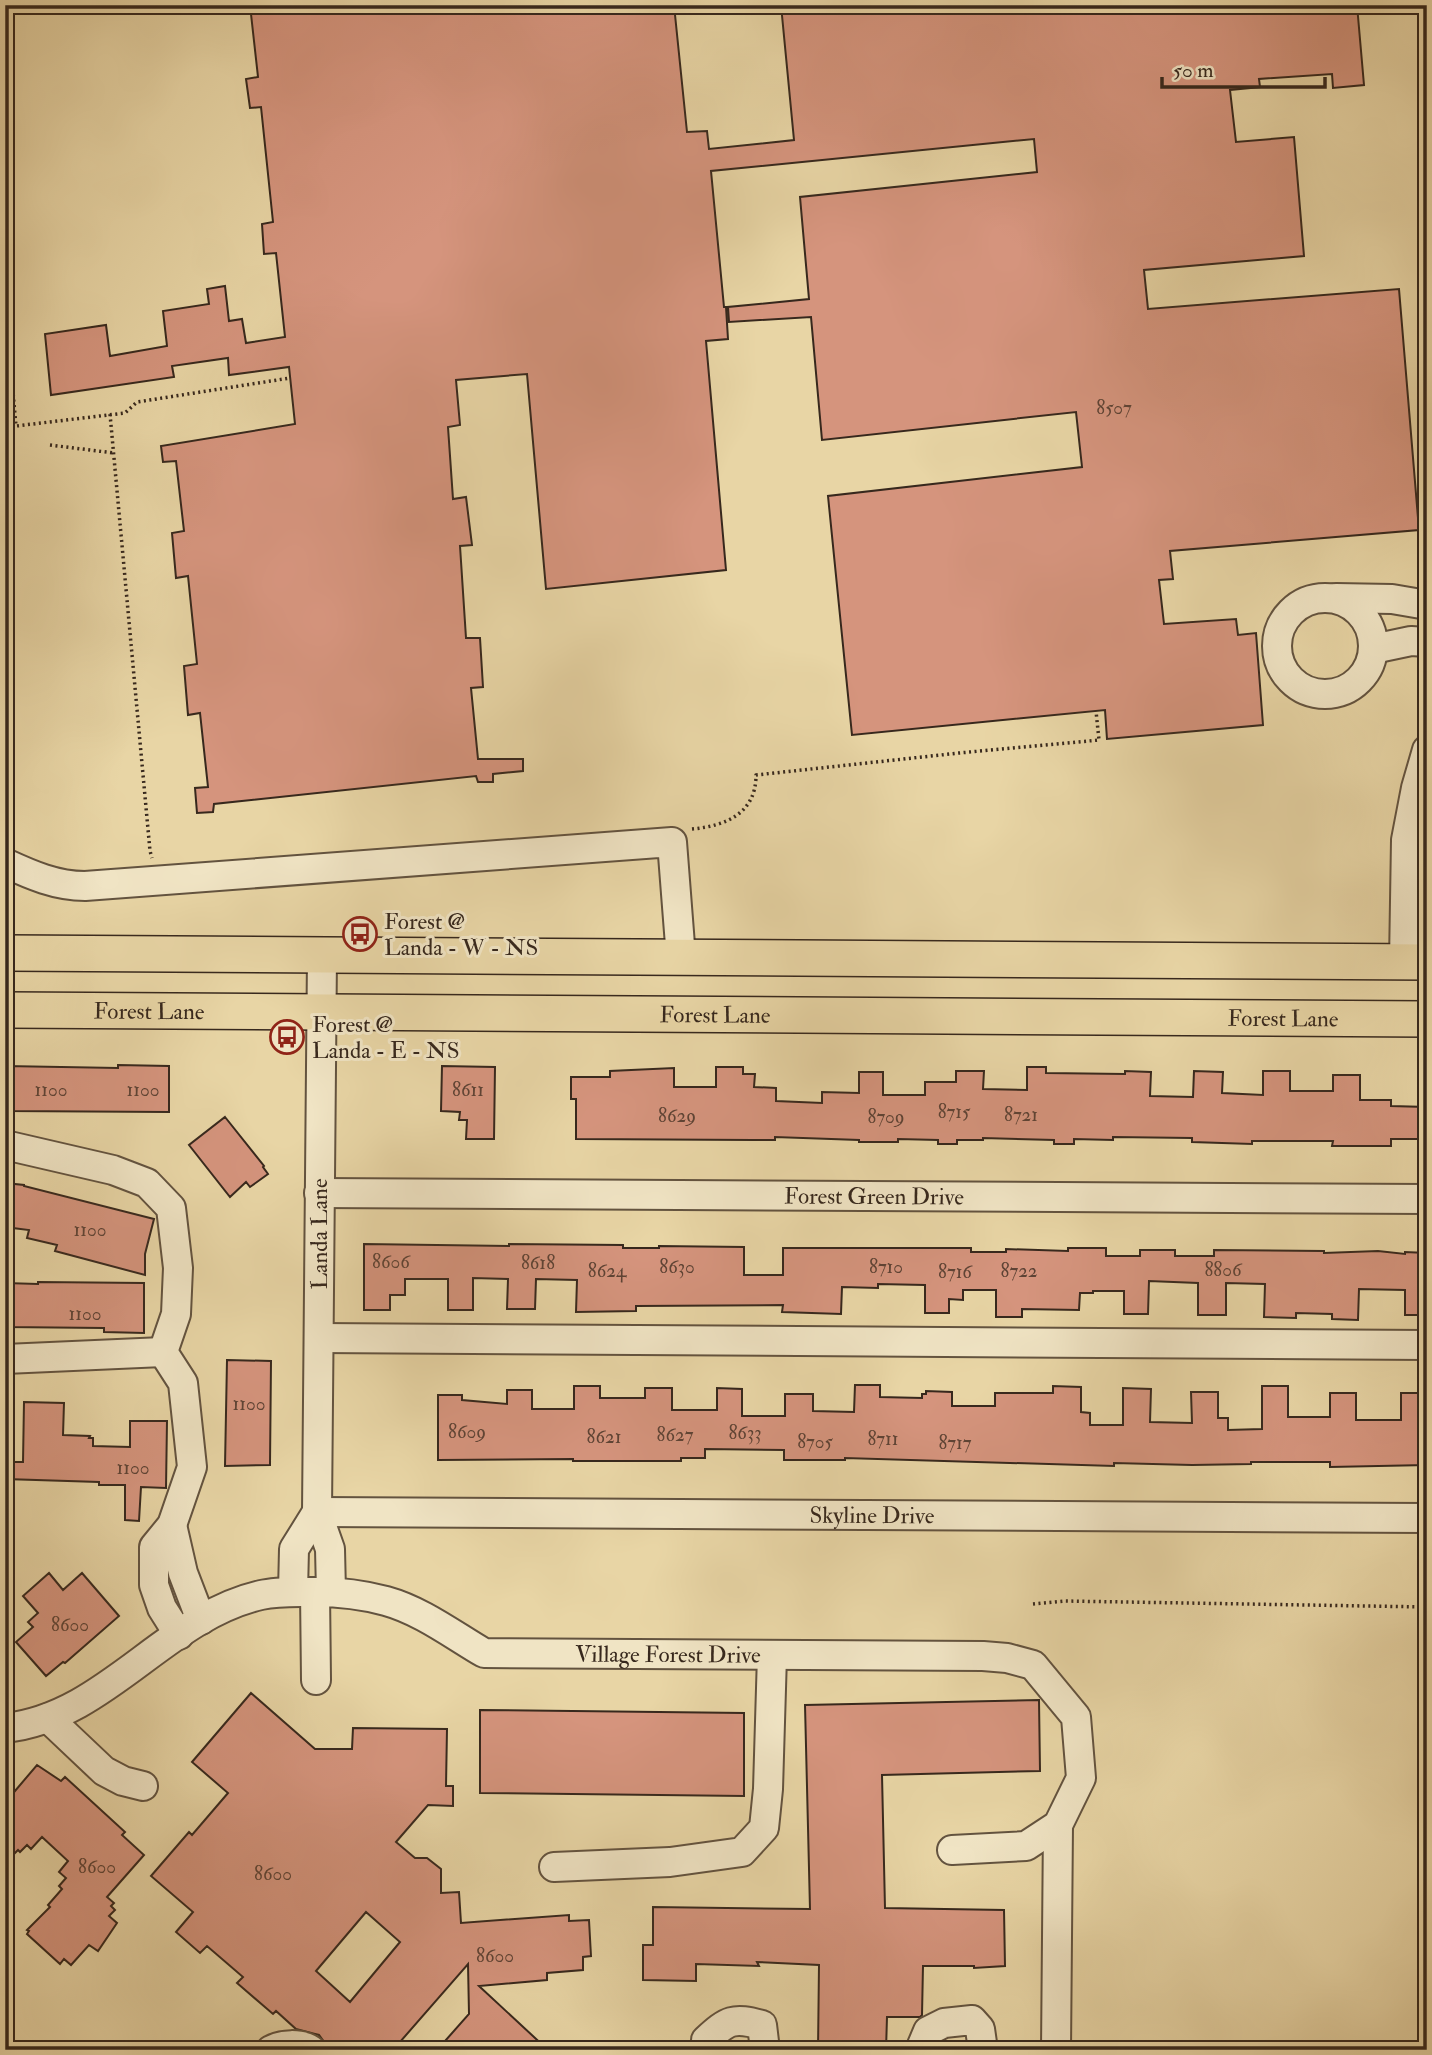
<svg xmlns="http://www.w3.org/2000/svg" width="1432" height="2055" font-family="'IM FELL Double Pica',serif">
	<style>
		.building { fill: #d5947d; stroke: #37281d; stroke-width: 2; fill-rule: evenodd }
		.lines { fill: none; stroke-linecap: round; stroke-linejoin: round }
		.minor-casing { stroke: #63533f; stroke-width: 32 }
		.major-casing { stroke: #37281d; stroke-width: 38 }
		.path { stroke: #37281d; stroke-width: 3.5; stroke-dasharray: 2 3.5; stroke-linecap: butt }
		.minor { stroke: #f0e4c4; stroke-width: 28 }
		.major { stroke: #e8d5a5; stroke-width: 35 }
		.labels { text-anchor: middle; stroke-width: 6; stroke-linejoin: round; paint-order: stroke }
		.number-label { font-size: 19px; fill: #5e4335 }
		.poi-label { font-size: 23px; fill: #37281d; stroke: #f0e4c4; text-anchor: start }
		.street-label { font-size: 23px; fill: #37281d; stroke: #f0e4c4 }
	</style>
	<rect width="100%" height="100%" fill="#e8d5a5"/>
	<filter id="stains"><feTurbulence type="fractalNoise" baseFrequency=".00286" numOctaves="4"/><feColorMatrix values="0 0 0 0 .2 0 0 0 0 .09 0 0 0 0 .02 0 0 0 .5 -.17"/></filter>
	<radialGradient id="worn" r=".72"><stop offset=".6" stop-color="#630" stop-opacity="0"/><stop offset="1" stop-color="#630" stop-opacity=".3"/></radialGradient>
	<!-- building -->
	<path class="building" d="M250,5h424l13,127 20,-1 2,18 85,-9 -13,-135h576l7,80 -31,3 -1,-14 -73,5 1,8 -30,3 6,52 58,-5 10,119 -160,14 4,39 251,-20 20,241 -249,21 3,28 -14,1 5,44 72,-5 2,16 18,-2 7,92 -156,14 -2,-29 -253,25 -24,-239 254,-29 -6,-55 -254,28 -11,-123 -82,5 -1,-15 81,-8 -9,-102 237,-25 -3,-33 -323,32 13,136h2l2,32 -22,2 20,229 -180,19 -19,-215 -71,6 4,45 -12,2 5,72 13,-2 6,48 -12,1 6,92h14l3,49 -12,1 7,71h45v12l-30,3v8h-15l-2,-6 -262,28 -1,8 -16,1 -2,-25 13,-1 -8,-74 -12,2 -4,-49 13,-2 -9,-88 -12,2 -4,-45 12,-2 -8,-70 -13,1 -2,-16 134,-22 -6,-57 -60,8 -1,-17 -56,8 2,11 -123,18 -6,-61 61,-9 4,31 57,-10 -4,-35 46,-7 -2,-15 18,-3 4,35 13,-2 4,24 39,-6 -9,-84 -12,1 -2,-30 11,-2 -12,-115 -11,1 -4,-29 12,-2z
		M118,1065l51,1v46l-164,-1v-45l113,2z
		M442,1066l53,1 -1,72h-28l1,-19h-8l1,-8 -19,-1z
		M716,1067h27v7h12l-1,13 22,1v13l46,2v-11l37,1v-21h24v23h42v-13h31v-11h28l-1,18 44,1v-23h19v6l79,1v-3l26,1 -1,24 43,1 1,-26 29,1 -1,21 41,2v-24h27v20h43v-16h27v25h31v6l36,1v32h-36v7h-59l1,-5h-81v3l-60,-2v-4l-79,-1v3l-39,-1v5h-20v-4l-71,-2v2h-26v4h-19v-4l-40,-1v3h-39v-2l-84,-3v3h-22l-177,-1v-40h-5v-22h39v-6l64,-3v19h42z
		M225,1117l39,49 -1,1 5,7 -18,13 -4,-5 -16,15 -41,-52z
		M5,1183l19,2v1l130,33 -9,35v21l-90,-24 2,-6 -30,-7 2,-8 -24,-3z
		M364,1244l145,2v-2l114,1v3h36v-2l85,1v28h39v-27h188v4h35v-3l62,2v-3h38v8h34v-6h35v6h39v-6l110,1v2l54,-2 27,3v-2l22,1v62h-22v-25l-46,-1 -1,31 -26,-1v-5l-36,-1v5l-32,-1 1,-33 -39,-1v32h-28v-32l-49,-2 -1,33h-24v-23h-31v2h-13l-1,17 -57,-1v8h-26v-27h-33v10l-14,-1v14h-24v-28l-47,-1v4l-36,-1 -1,27 -59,-2 1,-7 -147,1v5l-60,1 1,-32 -41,-1 -1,30h-28l1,-30 -35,-1v32h-25v-31h-43v16h-15v15h-26z
		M38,1282l106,1v50l-40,-1v-4l-99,-1v-44l33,1z
		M227,1360l44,1 -1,104 -45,1z
		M855,1385h25v12l42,1v-4h4v-3l26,1v14h43v-13h58v-7l28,1v25l9,1v12h33v-37l28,1 -1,33 42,1 -1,-31h27v26h10v12l34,-1v-43h26v31h42v-24h26v27h45v-27h26v72l-97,2v-5h-79v2l-59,1 -78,-2v3l-269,-8v2h-61v-10l-79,-1v9h-24v3h-108v-2l-135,1v-65h24v5l45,4v-14h25v19h42v-23h26v12h45v-10h27v22h45v-22l25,1v27h43v-22h28v17l41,1z
		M24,1402l40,1 -1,32 27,1 -1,2h4v8l37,1v-26h37l-1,67 -25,-1 -2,34 -14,-1v-35h-26v-3l-94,-3v-17h18z
		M49,1573l14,17 19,-17 37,43 -54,47 -2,-1 -17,14 -30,-34 17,-15 -5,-5 10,-9 -15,-17z
		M251,1693l64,56h37l1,-21 94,1 -1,57h7v20l-25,-1 -32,37 19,16h12l14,11v24l18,-1 2,31 108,-8v6l20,-1 2,36 -8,1v13l-36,3v7l-68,6 69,64h-111l32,-36 -1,-50 -75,86h-63l-11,-15 -23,-6 -20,-18 -3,3 -36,-31 6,-6 -36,-31 -7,7 -24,-21 17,-20 -42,-36 38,-44 3,3 36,-42 -36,-31zM366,1912l34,30 -50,60 -34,-31z
		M1039,1700l1,71 -158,4 3,133 119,2 1,56 -31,2v-2h-51l-1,49 -2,2h-33l-1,33h-68l1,-85 -62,-3 2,4 -63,-2v17l-53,-1v-35h10v-38l157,2 -5,-204z
		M480,1710l264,3v83l-264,-3z
		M37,1765l24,16 4,-4 60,55 -3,3 22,20 -37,42 7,6 -3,3 4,4 -6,6 8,7 -19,28 -9,-6 -18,20 -7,-6 -4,5 -33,-30 2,-3 -2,-1 23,-23 -2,-2 14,-16 -3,-3 7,-8 -7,-6 9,-11 -26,-24 -11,12 -4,-4 -7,7 -2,-2 -13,13v-81l10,9z"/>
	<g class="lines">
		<!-- minor casing -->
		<g class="minor-casing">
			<g id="minor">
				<path d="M1336,598l56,1 35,6"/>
				<circle cx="1325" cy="646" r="48"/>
				<path d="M1373,649l38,-8 16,1"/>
				<path d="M5,863c26,12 51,23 80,23l587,-44 9,116"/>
				<path d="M322,956l-5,556 13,37 1,43"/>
				<path d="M1404,962l2,-122 10,-52 11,-38"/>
				<path d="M5,1145l108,25 34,13 24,25 7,60 -2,46 -13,38 20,31 9,84 -20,58 -18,22v38l8,23 17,27"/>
				<path id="s1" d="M319,1193l1108,6"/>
				<path d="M319,1338l1108,7"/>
				<path d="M5,1359l158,-7"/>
				<path id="s2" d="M317,1512l1110,6"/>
				<path d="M172,1525l11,48 18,47"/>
				<path d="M293,1592l1,-43 23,-37"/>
				<path id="s3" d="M316,1680l-1,-88c23,0 49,3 71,9 36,10 67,34 98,52l499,3 24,2 26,7 43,52 5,61 -23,47 -32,21 -74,4"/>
				<path d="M48,1718l56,53 19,10 20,5"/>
				<path d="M5,1728c102,-11 159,-111 256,-133 17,-4 36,-3 54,-3"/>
				<path d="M554,1867l116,-5 72,-10 22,-24 4,-39 4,-134"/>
				<path d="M271,2050c11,-6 29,-7 40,0"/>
				<path d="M706,2050v-10c22,-20 27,-23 56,-15l3,25"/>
				<path d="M920,2050l8,-19 16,-8 28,-3 8,9 3,21"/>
				<path d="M1056,2050l2,-225"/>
			</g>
		</g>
		<!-- major casing -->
		<g class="major-casing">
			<g id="major">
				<path d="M5,953l1422,9"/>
				<path id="s4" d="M5,1010l1422,9"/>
			</g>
		</g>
		<!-- path -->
		<path class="path" d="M5,301l11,125 109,-13 12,-11 153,-24
			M110,414l40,437 2,7
			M50,445l64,8
			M692,829c33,-3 64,-15 64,-54l203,-22 140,-13 -3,-29
			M1033,1604l32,-3 362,6"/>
		<!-- minor -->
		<use href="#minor" class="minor"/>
		<!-- major -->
		<use href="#major" class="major"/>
	</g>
	<!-- icons -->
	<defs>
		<g id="bus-ring" transform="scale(1.75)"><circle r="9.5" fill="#f0e4c4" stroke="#8f2418" stroke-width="1.5"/><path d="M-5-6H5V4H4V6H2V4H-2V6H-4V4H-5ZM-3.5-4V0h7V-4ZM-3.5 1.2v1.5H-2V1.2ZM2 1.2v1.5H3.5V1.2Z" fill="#8f2418"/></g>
	</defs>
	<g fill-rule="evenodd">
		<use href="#bus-ring" x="360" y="934"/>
		<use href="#bus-ring" x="287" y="1037"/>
	</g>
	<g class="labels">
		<!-- number labels -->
		<g class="number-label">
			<text x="1114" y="414">8507</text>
			<text x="51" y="1096">1100</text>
			<text x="143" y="1096">1100</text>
			<text x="468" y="1096">8611</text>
			<text x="954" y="1118">8715</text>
			<text x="1021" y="1121">8721</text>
			<text x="677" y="1122">8629</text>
			<text x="886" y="1123">8709</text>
			<text x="90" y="1236">1100</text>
			<text x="391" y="1268">8606</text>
			<text x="538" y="1269">8618</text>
			<text x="677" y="1273">8630</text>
			<text x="886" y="1273">8710</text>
			<text x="1223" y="1276">8806</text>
			<text x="607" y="1277">8624</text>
			<text x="1019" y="1277">8722</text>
			<text x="955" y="1278">8716</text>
			<text x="85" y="1320">1100</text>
			<text x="249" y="1410">1100</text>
			<text x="467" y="1438">8609</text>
			<text x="745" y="1439">8633</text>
			<text x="675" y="1441">8627</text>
			<text x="604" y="1443">8621</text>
			<text x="883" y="1445">8711</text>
			<text x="815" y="1448">8705</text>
			<text x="955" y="1449">8717</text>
			<text x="133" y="1474">1100</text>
			<text x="70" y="1631">8600</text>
			<text x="97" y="1873">8600</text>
			<text x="273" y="1880">8600</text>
			<text x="495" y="1962">8600</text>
		</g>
		<!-- poi labels -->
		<g class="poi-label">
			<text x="384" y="929">Forest @<tspan x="384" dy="26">Landa - W - NS</tspan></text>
			<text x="312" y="1032">Forest @<tspan x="312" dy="26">Landa - E - NS</tspan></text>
		</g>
		<!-- street labels -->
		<g class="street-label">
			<text dy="8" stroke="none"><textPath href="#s4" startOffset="144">Forest Lane</textPath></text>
			<text dy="8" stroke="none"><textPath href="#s4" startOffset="710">Forest Lane</textPath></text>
			<text dy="8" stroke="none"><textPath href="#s4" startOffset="1278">Forest Lane</textPath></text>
			<text dy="8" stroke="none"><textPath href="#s1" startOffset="555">Forest Green Drive</textPath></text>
			<text transform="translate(319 1234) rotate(-90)" y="8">Landa Lane</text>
			<text dy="8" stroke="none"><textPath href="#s2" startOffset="555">Skyline Drive</textPath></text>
			<text dy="8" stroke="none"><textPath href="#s3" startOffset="455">Village Forest Drive</textPath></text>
		</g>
	</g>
	<!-- margin -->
	<rect width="1432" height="2055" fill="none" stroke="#e8d5a5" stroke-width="28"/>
	<rect x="7" y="7" width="1418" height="2041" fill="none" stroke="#37281d" stroke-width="3.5"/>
	<rect x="14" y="14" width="1404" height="2027" fill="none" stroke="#37281d" stroke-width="2"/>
	<!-- scale -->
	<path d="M1162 77v10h163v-10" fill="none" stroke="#37281d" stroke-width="3.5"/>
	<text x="1173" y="77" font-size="21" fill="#37281d" stroke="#f0e4c4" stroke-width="5" paint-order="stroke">50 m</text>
	<rect width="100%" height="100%" filter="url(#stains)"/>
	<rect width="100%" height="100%" fill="url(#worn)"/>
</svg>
